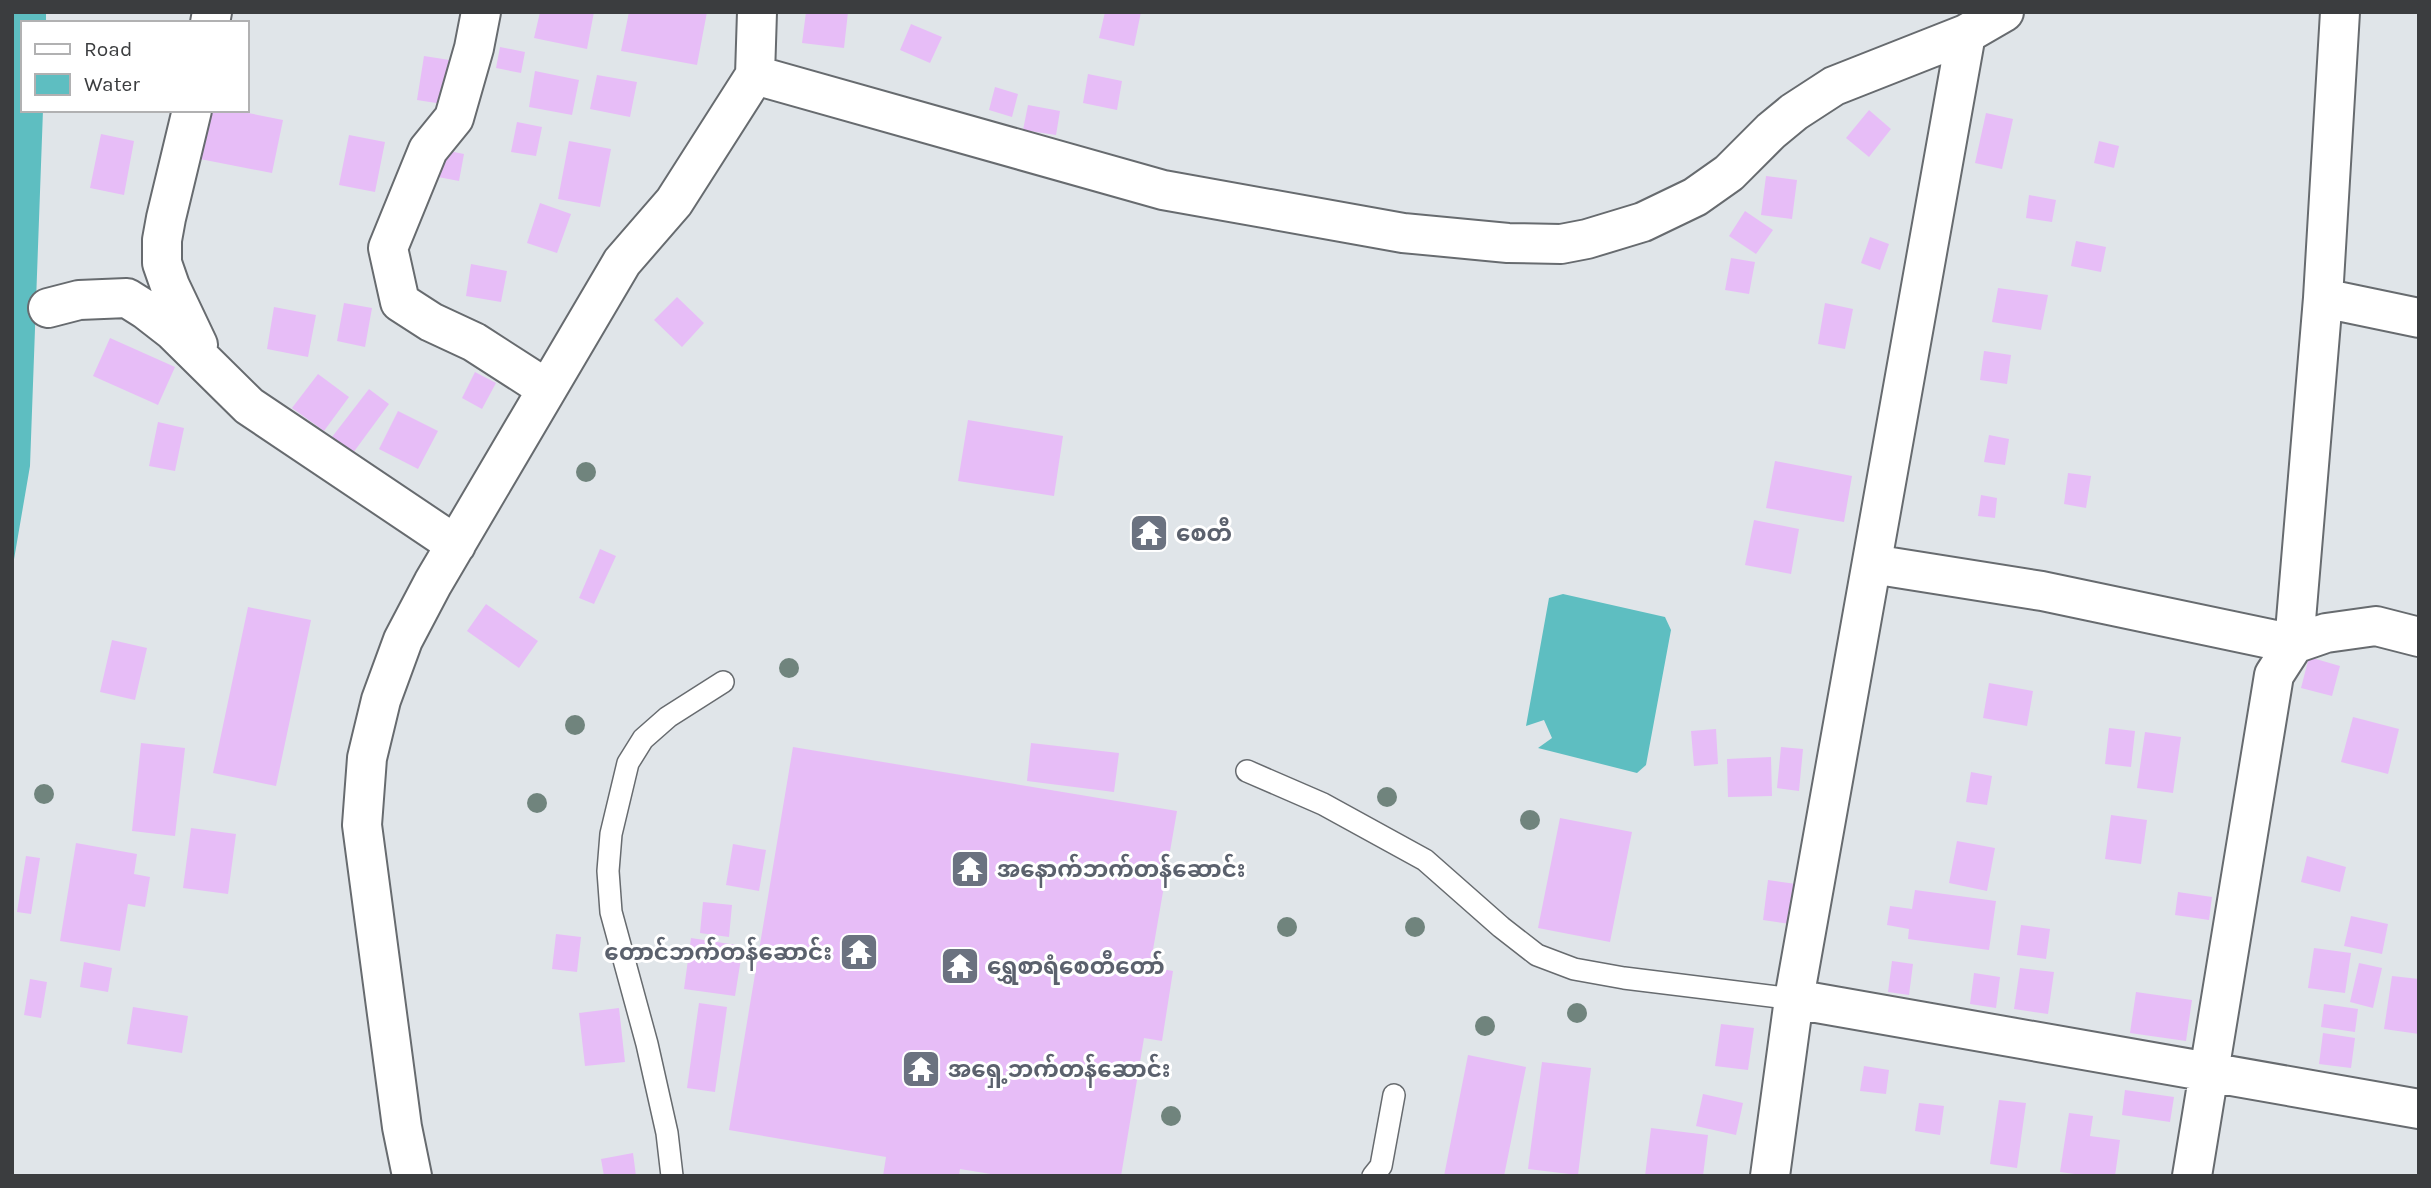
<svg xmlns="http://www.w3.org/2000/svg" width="2431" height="1188" font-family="Karla,'Noto Sans Myanmar',sans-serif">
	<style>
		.water { fill: #5ebec1 }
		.building { fill: #e7bdf7 }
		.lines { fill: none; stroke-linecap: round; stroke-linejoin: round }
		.lane-casing { stroke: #676b6f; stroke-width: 24 }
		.street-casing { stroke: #676b6f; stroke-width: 42 }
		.lane { stroke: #fff; stroke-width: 21 }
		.street { stroke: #fff; stroke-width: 38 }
		.tree { fill: #70847d }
		.labels { text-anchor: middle; stroke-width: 6; stroke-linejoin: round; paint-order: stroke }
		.worship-label { font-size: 23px; font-weight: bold; fill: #5b616d; stroke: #fff; text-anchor: start }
	</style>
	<rect width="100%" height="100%" fill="#e0e5e9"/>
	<!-- water -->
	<path class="water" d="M12,12h34v11h-23v87h20l-13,356 -18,105z
		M1563,594l102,23 6,13 -25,135 -9,8 -99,-25 14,-10 -8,-18 -18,6 23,-128z"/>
	<!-- building -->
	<path class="building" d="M540,12h54l-7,37 -53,-11z
		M629,12h78l-10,53 -76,-14z
		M806,12h42l-4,36 -42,-5z
		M1105,12h36l-7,34 -35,-8z
		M911,24l31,13 -12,26 -30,-13z
		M500,47l25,5 -4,21 -25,-5z
		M424,56l32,5 -7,44 -32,-5z
		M535,71l44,9 -7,35 -43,-8z
		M1088,74l34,7 -5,29 -34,-7z
		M597,75l40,7 -7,35 -40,-8z
		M995,87l23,7 -6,23 -23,-7z
		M1028,105l32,6 -4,24 -33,-5z
		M209,110h24l50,10 -11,53 -72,-14z
		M1869,110l22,19 -22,28 -23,-19z
		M1986,113l27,6 -11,50 -27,-6z
		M517,122l25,5 -6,29 -25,-4z
		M101,134l33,7 -10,54 -34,-7z
		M349,135l36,7 -10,50 -36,-7z
		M569,141l42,8 -11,58 -42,-8z
		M2099,141l20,5 -5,22 -20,-5z
		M444,150l20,4 -5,27 -21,-4z
		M1766,176l31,4 -5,39 -31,-4z
		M2029,195l27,5 -4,22 -26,-4z
		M540,203l31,11 -14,39 -30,-10z
		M1745,211l28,19 -17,24 -27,-18z
		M1870,237l19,7 -9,26 -19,-7z
		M2076,241l30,6 -5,25 -30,-6z
		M1731,258l24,4 -6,32 -24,-4z
		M471,264l36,7 -6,31 -35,-6z
		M1998,288l50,7 -7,35 -49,-8z
		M677,297l27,26 -22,24 -28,-27z
		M344,303l28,5 -7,39 -28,-6z
		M1825,303l28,6 -8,40 -27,-5z
		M274,307l42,8 -8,42 -41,-8z
		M110,338l65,29 -17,38 -65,-29z
		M1984,351l27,4 -4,29 -27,-4z
		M475,372l21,11 -14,26 -20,-11z
		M318,374l31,23 -25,34 -32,-23z
		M369,389l20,15 -36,49 -21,-16z
		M398,411l40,20 -20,38 -39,-20z
		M968,420l95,16 -9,60 -96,-15z
		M158,422l26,6 -9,43 -26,-5z
		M1989,435l20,4 -4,26 -21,-3z
		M1775,461l77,15 -8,46 -78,-14z
		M2068,473l23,3 -5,32 -22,-4z
		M1981,495l16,3 -2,20 -17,-2z
		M1754,520l45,9 -8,45 -46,-9z
		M600,549l16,7 -22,48 -15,-6z
		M486,604l52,37 -19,27 -52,-37z
		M248,607l63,13 -35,166 -63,-13z
		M112,640l35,8 -12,52 -35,-8z
		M2309,657l31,9 -8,30 -31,-8z
		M1989,683l44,8 -6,35 -44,-8z
		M2353,717l46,12 -11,45 -47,-12z
		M2109,728l26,3 -4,36 -26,-3z
		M1716,729l2,35 -24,2 -3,-35z
		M2145,732l36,5 -8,56 -36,-5z
		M141,743l44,5 -10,88 -43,-5z
		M1031,743l88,10 -5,39 -87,-11z
		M793,747l384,64 -27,156 23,4 -11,70 -18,-3 -23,138h-118l-43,-7 -1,7h-76l3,-19 -157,-27z
		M1781,747l22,2 -4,42 -22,-3z
		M1771,757l1,39 -44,1 -1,-38z
		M1971,772l21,4 -5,29 -21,-3z
		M2111,815l36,5 -6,44 -36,-5z
		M1560,818l72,14 -22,110 -72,-14z
		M191,828l45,6 -8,60 -45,-6z
		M1957,841l38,7 -8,43 -38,-8z
		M76,843l61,11 -3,20 16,3 -5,30 -17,-3 -8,47 -60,-10z
		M733,844l33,6 -7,41 -33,-6z
		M26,856l14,2 -9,56 -14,-2z
		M2307,856l39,11 -6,25 -39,-10z
		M1768,880l28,4 -6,40 -27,-4z
		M1915,890l81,11 -7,49 -81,-11 1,-10 -22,-4 3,-19 22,3z
		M2178,892l34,5 -3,23 -34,-5z
		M703,902l29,3 -3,32 -29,-4z
		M2351,916l37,8 -6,30 -38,-8z
		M2021,925l29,4 -4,30 -29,-4z
		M556,934l25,3 -4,35 -25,-3z
		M691,938l52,8 -8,50 -51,-7z
		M2314,948l37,5 -6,40 -37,-5z
		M1892,961l21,3 -4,31 -21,-3z
		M84,962l28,6 -4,24 -28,-5z
		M2359,963l23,5 -9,40 -23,-6z
		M2020,968l34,4 -6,42 -34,-5z
		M1974,973l26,4 -4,31 -26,-4z
		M2392,976l27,3v55l-35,-5z
		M30,979l17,3 -6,36 -17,-3z
		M2136,992l56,8 -6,41 -56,-8z
		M699,1003l28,4 -12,85 -28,-4z
		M2324,1004l34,5 -3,23 -34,-5z
		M133,1007l55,9 -6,37 -55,-9z
		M619,1008l6,54 -40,4 -6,-53z
		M1721,1024l33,4 -6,42 -33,-4z
		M2323,1033l32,5 -4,30 -32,-4z
		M1468,1055l58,12 -22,109h-60z
		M1542,1062l49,6 -13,107 -50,-6z
		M1864,1066l25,4 -3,24 -26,-3z
		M2125,1090l49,7 -4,25 -48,-7z
		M1703,1094l40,9 -7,32 -40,-9z
		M1999,1100l27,3 -9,65 -27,-4z
		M1919,1103l25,3 -4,29 -25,-4z
		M2069,1113l24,3 -3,20 30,4 -5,36h-26l-29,-4z
		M1651,1128l57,7 -5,41h-58z
		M633,1153l3,23h-32l-3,-17z"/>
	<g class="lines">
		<!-- lane casing -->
		<g class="lane-casing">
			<path id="lane" d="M1247,771l76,33 102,56 76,67 36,28 37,14 50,9 170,21
				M672,1176l-5,-43 -20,-89 -36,-132 -3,-41 3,-37 17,-71 15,-24 25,-22 55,-35
				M1373,1176l8,-10 13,-71"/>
		</g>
		<!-- street casing -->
		<g class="street-casing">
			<path id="street" d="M481,12l-7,36 -20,70 -26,32 -40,98 12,54 31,20 43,20 73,47
				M2340,12l-17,286 96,20
				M210,23l2,-11
				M755,75l408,115 240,43 105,10 53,1 26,-5 56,-17 52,-25 34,-24 42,-42 23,-19 40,-26 132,-52 38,-22
				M192,110l-26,108 -4,22v23l8,23 28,59
				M48,308l31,-8 48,-2 19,12 27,21 76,75 207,139
				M1872,564l170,27 252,53 29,-346
				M1794,999l625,110
				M412,1176l-10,-49 -40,-302 5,-67 14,-58 22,-60 30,-57 189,-321 52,-60 81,-127 2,-63
				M1770,1176l24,-177 172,-965
				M2192,1176l82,-501 20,-31 32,-11 50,-7 43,11"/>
		</g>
		<!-- lane -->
		<use href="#lane" class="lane"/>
		<!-- street -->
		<use href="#street" class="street"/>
	</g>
	<!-- trees -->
	<g class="tree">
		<circle cx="586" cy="472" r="10"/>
		<circle cx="789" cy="668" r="10"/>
		<circle cx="575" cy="725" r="10"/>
		<circle cx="44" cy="794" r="10"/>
		<circle cx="1387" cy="797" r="10"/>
		<circle cx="537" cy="803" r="10"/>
		<circle cx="1530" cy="820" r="10"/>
		<circle cx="1287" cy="927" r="10"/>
		<circle cx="1415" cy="927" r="10"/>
		<circle cx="1577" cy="1013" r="10"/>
		<circle cx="1485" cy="1026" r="10"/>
		<circle cx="1171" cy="1116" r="10"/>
	</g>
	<!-- icons -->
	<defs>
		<g id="temple-square" transform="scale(2.0125)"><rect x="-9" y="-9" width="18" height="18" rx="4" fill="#6b7280" stroke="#fff"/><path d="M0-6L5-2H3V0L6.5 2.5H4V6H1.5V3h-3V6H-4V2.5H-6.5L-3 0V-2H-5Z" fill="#fff"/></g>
	</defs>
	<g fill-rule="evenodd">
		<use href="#temple-square" x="1149" y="533"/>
		<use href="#temple-square" x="970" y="869"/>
		<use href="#temple-square" x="859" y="952"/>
		<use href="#temple-square" x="960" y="966"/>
		<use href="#temple-square" x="921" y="1069"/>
	</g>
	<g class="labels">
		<!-- worship labels -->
		<g class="worship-label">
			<text x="1176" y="541">စေတီ</text>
			<text x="997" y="877">အနောက်ဘက်တန်ဆောင်း</text>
			<text x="832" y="960" text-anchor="end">တောင်ဘက်တန်ဆောင်း</text>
			<text x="987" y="974">ရွှေစာရံစေတီတော်</text>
			<text x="948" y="1077">အရှေ့ဘက်တန်ဆောင်း</text>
		</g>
	</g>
	<!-- border -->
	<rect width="2431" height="1188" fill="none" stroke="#3b3d3f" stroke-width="28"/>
	<!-- legend -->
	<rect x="21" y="21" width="228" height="91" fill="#ffffff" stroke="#b1b1b2" stroke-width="2"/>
	<rect x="35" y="44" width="35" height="10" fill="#ffffff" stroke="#b1b1b2" stroke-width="2"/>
	<text x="84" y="56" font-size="21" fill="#3b3d3f">Road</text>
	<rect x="35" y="74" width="35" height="21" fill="#5ebec1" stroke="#b1b1b2" stroke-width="2"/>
	<text x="84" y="91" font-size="21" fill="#3b3d3f">Water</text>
</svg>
